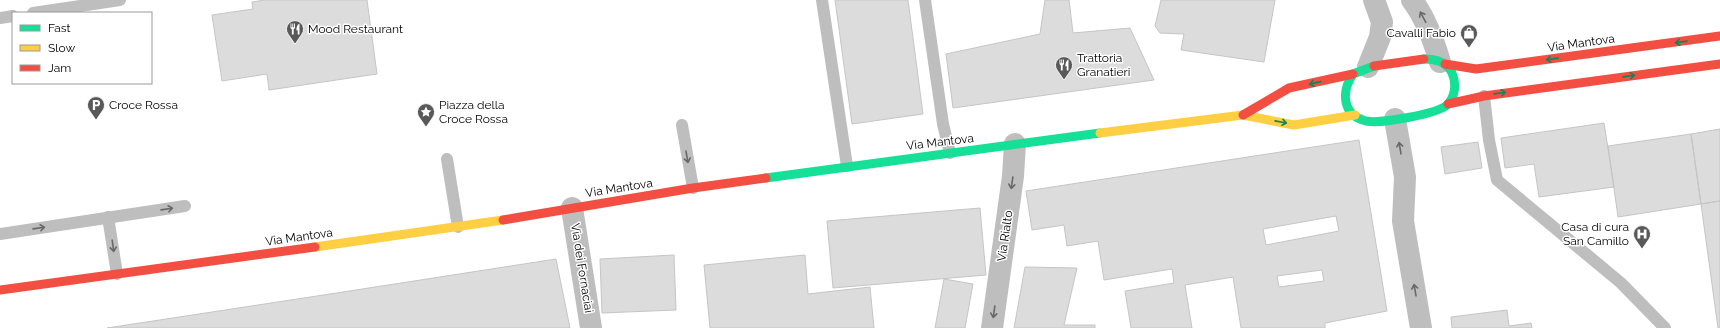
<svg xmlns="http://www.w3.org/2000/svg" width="1720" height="328" font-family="Raleway,sans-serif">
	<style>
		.building { fill: #dcdcdc; stroke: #c5c5c5; fill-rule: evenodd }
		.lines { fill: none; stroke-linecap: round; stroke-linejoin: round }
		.lane { stroke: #bebebe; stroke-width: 12 }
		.street { stroke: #bebebe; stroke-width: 22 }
		.fast { stroke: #16e098; stroke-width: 9 }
		.slow { stroke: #ffcf43; stroke-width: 9 }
		.jam { stroke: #f24e42; stroke-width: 9 }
		.oneway { stroke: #686868 }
		.oneway2 { stroke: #0d865b }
		.labels { text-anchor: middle; stroke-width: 3; stroke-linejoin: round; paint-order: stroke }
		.poi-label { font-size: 12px; fill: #000; stroke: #fff; text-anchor: start }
		.street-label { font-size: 12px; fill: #000; stroke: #fff }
	</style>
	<rect width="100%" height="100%" fill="#fff"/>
	<!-- building -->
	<path class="building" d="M265,0h102l10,74 -108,16 -2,-16 -45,7 -10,-66 41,-6 -1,-7z
		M835,0h73l15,114 -71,10z
		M1045,0h24l4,33 57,-5 24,52 -201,28 -7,-54 94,-20z
		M1161,0h114l-11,62 -83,-12 3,-16 -24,-1 -5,-7z
		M1604,123l10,64 -75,10 -5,-33 -29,4 -4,-30z
		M1720,129v72l-19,3 -10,-70z
		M1691,134l10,70 -83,13 -10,-71z
		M1359,140l28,171 -62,12v5h-84l-8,-51 -48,8 7,43h-61l-6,-37 49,-8 -2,-14 -68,11 -6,-39 -31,5 -3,-21 -32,5 -6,-39zM1336,216l3,15 -73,14 -3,-16zM1322,270l2,11 -45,6 -2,-11z
		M1478,142l4,26 -37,6 -4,-27z
		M1720,201v127h-2l-17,-124z
		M980,208l6,67 -153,13 -6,-67z
		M674,255l2,55 -74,3 -2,-54z
		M805,255l3,39 62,-7 4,41h-164l-6,-63z
		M556,259l14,69h-463l223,-34z
		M1025,267l52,1 -13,57h31v3h-81z
		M944,279l29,5 -8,44h-30z
		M1507,310l2,16 22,-3 1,5h-80l-1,-11z"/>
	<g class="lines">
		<!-- lane -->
		<path class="lane" d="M822,0l25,166
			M925,0l18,124 7,29
			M33,13l87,-13
			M0,18l13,-2
			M1484,96l5,44 8,40 124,103 44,45
			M682,125l11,63
			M447,159l11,68
			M108,217l9,57
			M0,234l185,-28"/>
		<!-- street -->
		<path class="street" d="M1412,0c14,19 21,39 28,62
			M1368,67l12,-30 2,-15 -8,-22
			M1395,119l10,58 -2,44 18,107
			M572,208l19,120
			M992,328l21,-152 2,-32"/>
		<!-- fast -->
		<path class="fast" d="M1374,66l-21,8c-12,18 -11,41 13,47 14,3 71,-7 81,-16 8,-8 10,-21 5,-32 -5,-11 -16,-14 -28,-14
			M766,178l334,-45"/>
		<!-- slow -->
		<path class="slow" d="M1100,133l143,-18 51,10 61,-10
			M315,247l188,-27"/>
		<!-- jam -->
		<path class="jam" d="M1445,64l31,5 244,-33
			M1374,66l50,-7
			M1448,104l36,-8 236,-32
			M1243,115l46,-27 64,-14
			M503,220l190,-32 73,-10
			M0,290l315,-43"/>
	</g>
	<!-- one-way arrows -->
	<defs><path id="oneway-shaft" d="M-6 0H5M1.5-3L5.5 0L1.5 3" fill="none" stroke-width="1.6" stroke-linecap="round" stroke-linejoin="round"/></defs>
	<g class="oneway">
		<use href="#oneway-shaft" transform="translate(1423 17) rotate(-118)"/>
		<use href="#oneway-shaft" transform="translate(1400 148) rotate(-99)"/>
		<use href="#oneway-shaft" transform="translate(687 157) rotate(80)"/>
		<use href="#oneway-shaft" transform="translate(1012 183) rotate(98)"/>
		<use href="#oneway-shaft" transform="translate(167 209) rotate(-8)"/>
		<use href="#oneway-shaft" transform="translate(39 228) rotate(-8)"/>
		<use href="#oneway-shaft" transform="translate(113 246) rotate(82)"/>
		<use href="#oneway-shaft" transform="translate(1415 290) rotate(-100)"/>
		<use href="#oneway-shaft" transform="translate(994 312) rotate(98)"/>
	</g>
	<g class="oneway2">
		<use href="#oneway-shaft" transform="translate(1681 42) rotate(172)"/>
		<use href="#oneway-shaft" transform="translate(1552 59) rotate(172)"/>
		<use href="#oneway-shaft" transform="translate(1629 76) rotate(-8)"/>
		<use href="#oneway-shaft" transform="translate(1315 83) rotate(167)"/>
		<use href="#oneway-shaft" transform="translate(1500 93) rotate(-8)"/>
		<use href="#oneway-shaft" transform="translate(1281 122) rotate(11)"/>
	</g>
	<!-- icons -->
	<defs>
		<g id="restaurant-pin" transform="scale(0.9)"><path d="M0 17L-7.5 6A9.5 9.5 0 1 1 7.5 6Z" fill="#595959" stroke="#fff"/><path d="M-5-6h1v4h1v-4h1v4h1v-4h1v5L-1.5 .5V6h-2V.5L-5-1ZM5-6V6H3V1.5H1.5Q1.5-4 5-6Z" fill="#fff"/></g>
		<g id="shop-pin" transform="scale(0.9)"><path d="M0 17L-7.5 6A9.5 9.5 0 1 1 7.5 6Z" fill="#595959" stroke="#fff"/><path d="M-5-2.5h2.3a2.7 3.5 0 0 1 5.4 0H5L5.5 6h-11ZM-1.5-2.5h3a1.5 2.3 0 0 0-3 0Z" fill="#fff"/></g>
		<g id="parking-pin" transform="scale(0.9)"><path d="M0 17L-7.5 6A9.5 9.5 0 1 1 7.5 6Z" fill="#595959" stroke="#fff"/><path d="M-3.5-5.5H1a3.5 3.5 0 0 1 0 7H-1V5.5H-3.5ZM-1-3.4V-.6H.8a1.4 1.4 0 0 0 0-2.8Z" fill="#fff"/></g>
		<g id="sight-pin" transform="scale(0.9)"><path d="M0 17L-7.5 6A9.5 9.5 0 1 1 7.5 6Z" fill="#595959" stroke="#fff"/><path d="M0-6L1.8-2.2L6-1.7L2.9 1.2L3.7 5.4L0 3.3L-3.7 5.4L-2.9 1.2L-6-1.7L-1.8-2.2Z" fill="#fff"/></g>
		<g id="hospital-pin" transform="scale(0.9)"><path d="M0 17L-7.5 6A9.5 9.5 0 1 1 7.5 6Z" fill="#595959" stroke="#fff"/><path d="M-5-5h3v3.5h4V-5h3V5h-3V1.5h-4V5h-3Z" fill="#fff"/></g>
	</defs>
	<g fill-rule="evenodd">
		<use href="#restaurant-pin" x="295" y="29"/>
		<use href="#shop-pin" x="1469" y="33"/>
		<use href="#restaurant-pin" x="1064" y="65"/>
		<use href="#parking-pin" x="96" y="105"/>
		<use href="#sight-pin" x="426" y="112"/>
		<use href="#hospital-pin" x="1642" y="234"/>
	</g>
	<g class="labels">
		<!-- poi labels -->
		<g class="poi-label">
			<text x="308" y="33">Mood Restaurant</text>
			<text x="1456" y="37" text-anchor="end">Cavalli Fabio</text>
			<text x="1077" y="62">Trattoria<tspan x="1077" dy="14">Granatieri</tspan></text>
			<text x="109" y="109">Croce Rossa</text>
			<text x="439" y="109">Piazza della<tspan x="439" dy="14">Croce Rossa</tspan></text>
			<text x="1629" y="231" text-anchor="end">Casa di cura<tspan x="1629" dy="14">San Camillo</tspan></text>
		</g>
		<!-- street labels -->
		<g class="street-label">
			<text transform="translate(1581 43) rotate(-8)" y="4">Via Mantova</text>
			<text transform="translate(940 142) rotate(-7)" y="4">Via Mantova</text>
			<text transform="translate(619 188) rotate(-9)" y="4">Via Mantova</text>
			<text transform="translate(1005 236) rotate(-82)" y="4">Via Rialto</text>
			<text transform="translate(299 237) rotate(-8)" y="4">Via Mantova</text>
			<text transform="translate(582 268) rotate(81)" y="4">Via dei Fornaciai</text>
		</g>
	</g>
	<!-- legend -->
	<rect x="12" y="12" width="140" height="72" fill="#ffffff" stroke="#999999"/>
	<rect x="20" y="25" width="20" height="6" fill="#16e098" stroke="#999999"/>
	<text x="48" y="32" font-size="12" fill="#000000">Fast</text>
	<rect x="20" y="45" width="20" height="6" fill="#ffcf43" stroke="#999999"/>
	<text x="48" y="52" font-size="12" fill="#000000">Slow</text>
	<rect x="20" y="65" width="20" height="6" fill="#f24e42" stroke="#999999"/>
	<text x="48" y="72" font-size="12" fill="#000000">Jam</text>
</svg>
